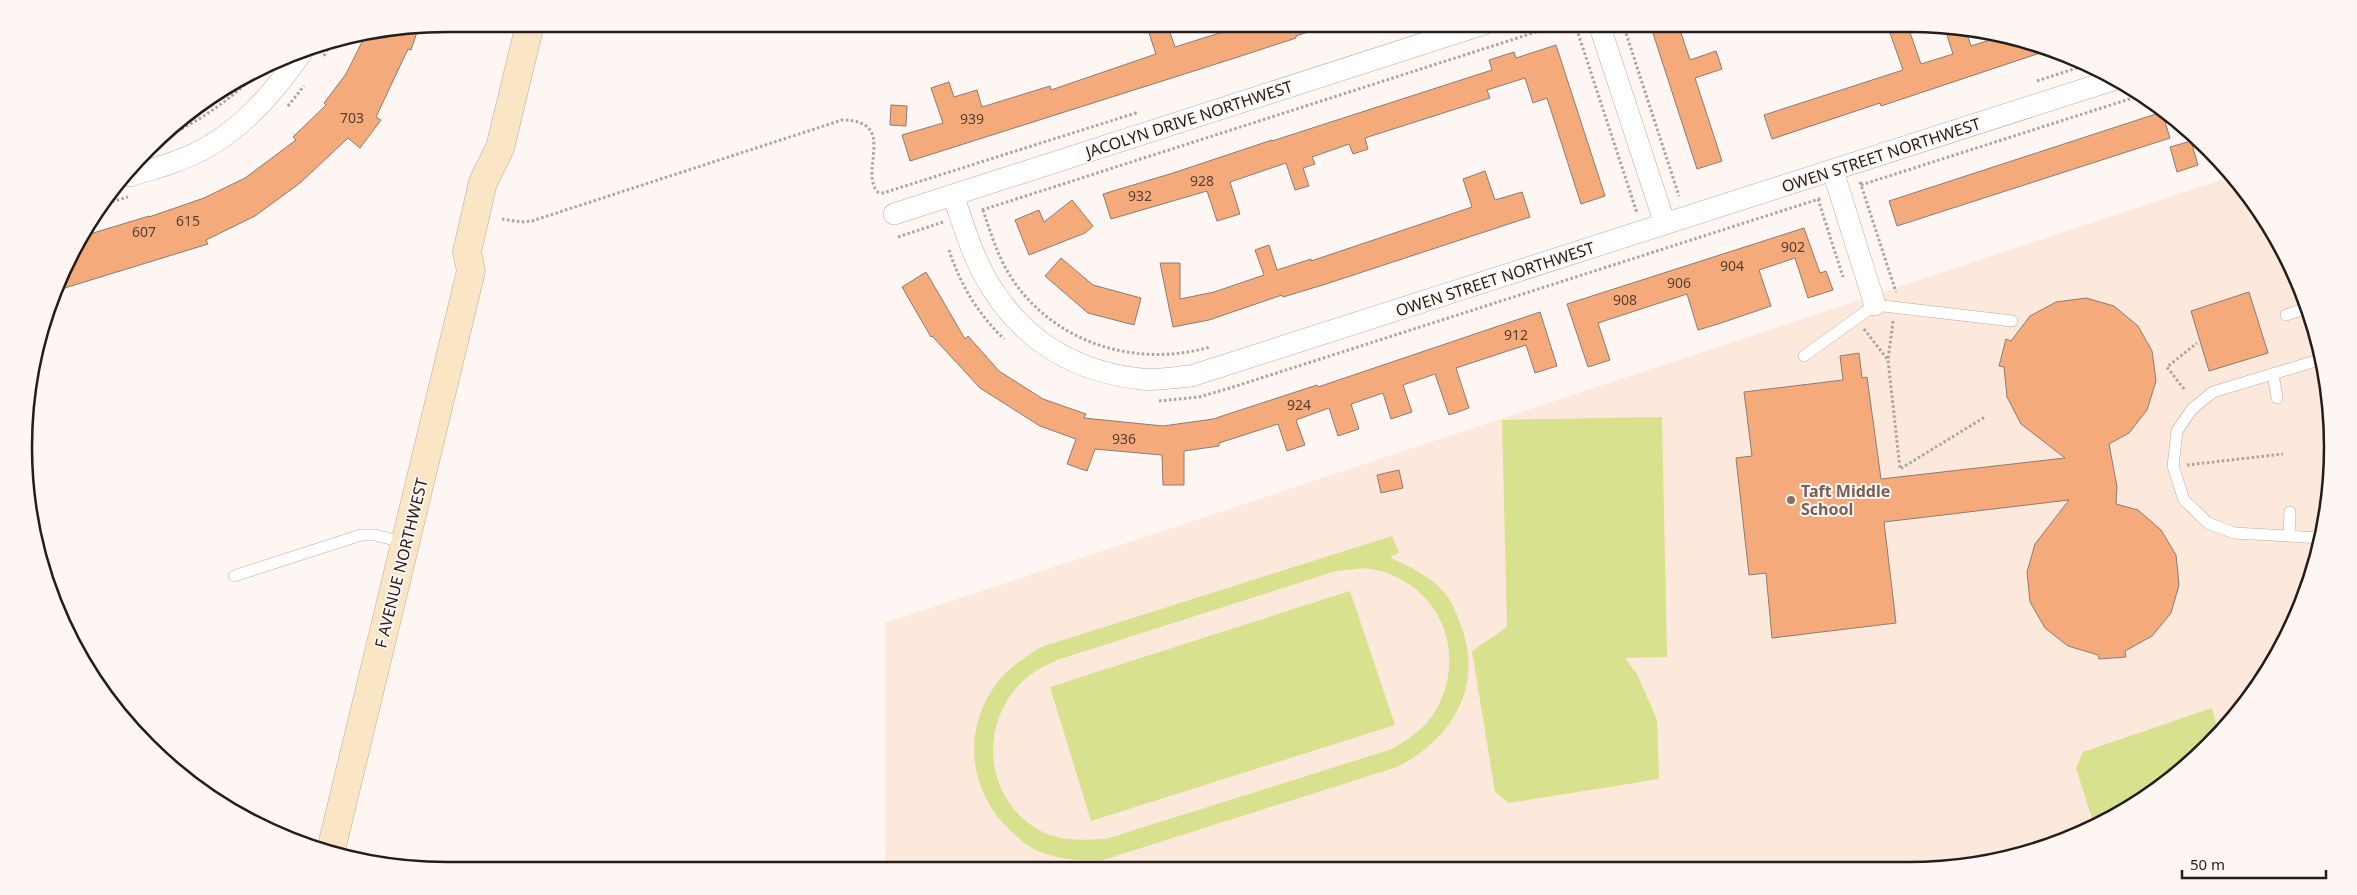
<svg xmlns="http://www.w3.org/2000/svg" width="2357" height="895" font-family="'Noto Sans',sans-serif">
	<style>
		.built { fill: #fde8dc }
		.green { fill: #d7e18e; fill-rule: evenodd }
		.building { fill: #f5aa7b; stroke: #8d7c72 }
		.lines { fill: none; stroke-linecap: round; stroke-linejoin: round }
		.lane-casing { stroke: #bbaa9f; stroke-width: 12 }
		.street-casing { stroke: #bbaa9f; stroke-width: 22 }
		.secondary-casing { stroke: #bbaa9f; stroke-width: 29 }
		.path { stroke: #aca4a0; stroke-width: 3; stroke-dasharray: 2.5 2.5; stroke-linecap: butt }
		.lane { stroke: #fff; stroke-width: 11 }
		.street { stroke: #fff; stroke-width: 21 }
		.secondary { stroke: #fae5c5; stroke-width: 28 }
		.education-dot { fill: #8d6e63; stroke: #fef6f2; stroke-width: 2 }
		.labels { text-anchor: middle; stroke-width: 4; stroke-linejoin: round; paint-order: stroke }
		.number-label { font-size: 14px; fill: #584032 }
		.street-label { font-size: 16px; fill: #241d1a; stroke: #fef6f2 }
		.education-label { font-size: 16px; font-weight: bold; fill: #785e54; stroke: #fef6f2; text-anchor: start }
		.rim { fill: none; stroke: #241d1a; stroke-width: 2.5 }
	</style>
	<rect width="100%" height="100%" fill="#fef6f2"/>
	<!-- built -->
	<path class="built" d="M2233,176l44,60 34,76 19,80 2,83 -13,82 -43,103 -87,106 -92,62 -132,40 -1080,2v-247z"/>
	<!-- green -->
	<path class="green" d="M1662,417l5,240 -42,1 12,16 20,46 2,59 -150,24 -14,-11 -23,-141 35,-24 -5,-207z
		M1392,536l7,17 -9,4c19,10 37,17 52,33 9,9 15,24 19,36 23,60 -9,114 -64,141l-294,93c-22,1 -42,0 -63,-8 -12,-5 -22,-14 -31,-23 -41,-39 -47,-100 -12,-146 11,-15 28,-26 44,-36zM1364,568c8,2 19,2 26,6 58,24 76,89 43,141 -10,15 -26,25 -41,34l-286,90c-22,1 -46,3 -67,-9 -52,-30 -60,-98 -23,-142 11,-13 26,-21 41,-28l279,-89z
		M1350,591l45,134 -304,96 -41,-134z
		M2212,708l6,23 -29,35 -94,62 -19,-60 7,-16z"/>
	<!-- building -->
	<path class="building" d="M1146,24h21l8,23 73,-23h74l1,3 -27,9v2l-58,19 -328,104 -8,-26 41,-12 -12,-35 18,-6 5,15 23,-7 5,17 68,-21 1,4 105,-36z
		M1650,24h28l12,36 26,-9 6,18 -27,9 27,83 -25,8z
		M1907,24l14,40 32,-10 -6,-19 14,-4h5l5,15 32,-10 16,2 30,12 -168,56 -1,-3 -108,36 -8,-24 139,-45 -14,-40z
		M418,29l-7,21 -3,-1 -32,68 5,3 -21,28 -12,-10 -48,45 -45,33 -49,24 2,4 -153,47 25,-54 69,-21v1l55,-19 41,-20 51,-38 -3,-3 33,-32 -2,-2 22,-29 18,-36z
		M1556,45l49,151 -24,8 -34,-106 -14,5 -8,-25 -38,12 3,8 -125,40 3,11 -15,5 -4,-10 -37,13 3,7 -12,4 6,18 -14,4 -9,-27 -56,19 10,32 -23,7 -10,-30 -96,28 -8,-25 70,-21 99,-33v1l220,-71 -3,-10 25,-8 2,6z
		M891,105l16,1 -1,20 -16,-1z
		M2162,112l8,26 -273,88 -8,-25z
		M2191,141l7,24 -21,7 -7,-25z
		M1485,171l10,29 27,-8 8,25 -204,67 -43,13 -1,-2 -73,25 -36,7 -13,-64h20v36l34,-7 50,-17 -9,-25 14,-5 8,25 34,-11v2l161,-54 -9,-28z
		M1072,200l21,26 -8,7 -56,22 -14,-35 24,-10 5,12z
		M1804,228l16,45 6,-2 7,19 -25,8 -13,-40 -36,12 12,36 -50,17 -23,7 -11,-36 -89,29 12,37 -22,7 -21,-63z
		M1061,258l32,27 48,13 -7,27 -46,-12 -43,-37z
		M926,272l39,67 3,-3 31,35 44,28 43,15 -2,4 79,8 50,-7 104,-34 1,2 222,-75 17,54 -22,7 -9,-28 -70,23 13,40 -20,7 -14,-41 -32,11 9,27 -21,7 -8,-26 -32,11 8,25 -21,7 -9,-28 -33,12 9,25 -18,6 -9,-27 -59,19v3l-35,5v34h-21l-1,-30 -67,-6 -8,22 -20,-7 9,-25 -36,-13 -60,-38 -48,-52 -1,1 -29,-50z
		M2249,292l19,61 -59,18 -18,-60z
		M2086,298l28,8 24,20 14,25 4,30 -9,29 -18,23 -20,11 8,43 -1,17 22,6 23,20 15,25 3,30 -8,28 -19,23 -27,15 1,6 -27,2 -1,-4 -30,-9 -23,-18 -15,-26 -3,-30 8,-28 34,-44 -185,22 12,101 -124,15 -6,-65 -17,2 -13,-117 16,-2 -8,-64 99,-12 -3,-24 19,-3 3,25 5,-1 14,102 184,-21 -44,-34 -14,-27 -3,-30 -5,-1 7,-27 5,2 19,-25 26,-14z
		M1399,470l4,18 -22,5 -4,-18z"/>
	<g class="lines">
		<!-- lane casing -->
		<g class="lane-casing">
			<path id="lane" d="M2286,315l19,-6 6,5
				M1804,356l71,-51 137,16
				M2322,359l-109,33 -21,17 -15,22 -4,35 11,34 24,23 26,10 88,5
				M2273,374l4,24
				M2289,536l1,-24
				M234,576l127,-41h14l31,8"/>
		</g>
		<!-- street casing -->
		<g class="street-casing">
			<path id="street" d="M1599,24l66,200
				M1833,171l42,134
				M130,176c15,-5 32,-9 47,-15 56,-20 95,-65 127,-112
				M953,195c11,31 20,64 38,92 35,56 85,85 150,92 16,2 34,-2 50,-3l925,-297
				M894,214l590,-190"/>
		</g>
		<!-- secondary casing -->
		<g class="secondary-casing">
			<path id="secondary" d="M330,854l141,-583 -4,-19 16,-70 17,-34 30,-124"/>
		</g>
		<!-- path -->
		<path class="path" d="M1575,24l62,189
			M1623,24l56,172
			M324,56l7,-13
			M2037,81l52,-17
			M288,106l16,-20
			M159,140c41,-19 69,-38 101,-70
			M1860,182l36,110
			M1861,185l281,-90
			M1818,199l25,78
			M107,203l21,-6
			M982,210l579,-186
			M983,210c7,21 14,44 26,64 42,68 125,95 201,73
			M502,219l19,3 11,-1 310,-101c57,0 16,52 36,72l5,1 256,-81
			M898,237l45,-15
			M949,250c11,34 29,64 55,89
			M1893,321l-5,39 12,109 85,-52
			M1864,329l24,31
			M2184,389l-17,-22 30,-24
			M1159,401l40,-4 31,-9 592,-190
			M2187,465l96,-11"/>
		<!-- lane -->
		<use href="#lane" class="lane"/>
		<!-- street -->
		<use href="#street" class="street"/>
		<!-- secondary -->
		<use href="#secondary" class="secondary"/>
	</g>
	<!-- markers -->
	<circle class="education-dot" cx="1791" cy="500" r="5"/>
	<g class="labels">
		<!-- number labels -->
		<g class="number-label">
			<text x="352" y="123">703</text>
			<text x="972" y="124">939</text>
			<text x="1202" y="186">928</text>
			<text x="1140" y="201">932</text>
			<text x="188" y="226">615</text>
			<text x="144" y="237">607</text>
			<text x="1793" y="252">902</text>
			<text x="1732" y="271">904</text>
			<text x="1679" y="288">906</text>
			<text x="1625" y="305">908</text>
			<text x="1516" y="340">912</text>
			<text x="1299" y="410">924</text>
			<text x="1124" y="444">936</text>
		</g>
		<!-- street labels -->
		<g class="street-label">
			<text transform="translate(1189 119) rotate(-18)" y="6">JACOLYN DRIVE NORTHWEST</text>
			<text transform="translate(1881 155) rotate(-18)" y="6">OWEN STREET NORTHWEST</text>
			<text transform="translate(1495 279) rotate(-18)" y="6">OWEN STREET NORTHWEST</text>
			<text transform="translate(401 563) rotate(-76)" y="6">F AVENUE NORTHWEST</text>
		</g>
		<!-- education labels -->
		<g class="education-label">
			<text x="1801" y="497">Taft Middle<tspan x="1801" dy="18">School</tspan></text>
		</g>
	</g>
	<!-- crop -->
	<path d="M0 0H2357V895H0ZM447 32H1909A415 415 0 0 1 2324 447V447A415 415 0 0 1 1909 862H447A415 415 0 0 1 32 447V447A415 415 0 0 1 447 32Z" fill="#fef6f2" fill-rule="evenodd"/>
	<path class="rim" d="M447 32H1909A415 415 0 0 1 2324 447V447A415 415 0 0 1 1909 862H447A415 415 0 0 1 32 447V447A415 415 0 0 1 447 32Z"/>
	<!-- scale -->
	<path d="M2182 870v8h144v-8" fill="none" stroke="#241d1a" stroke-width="2.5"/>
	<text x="2190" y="870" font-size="15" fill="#241d1a" stroke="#fef6f2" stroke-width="4" paint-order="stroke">50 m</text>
</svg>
